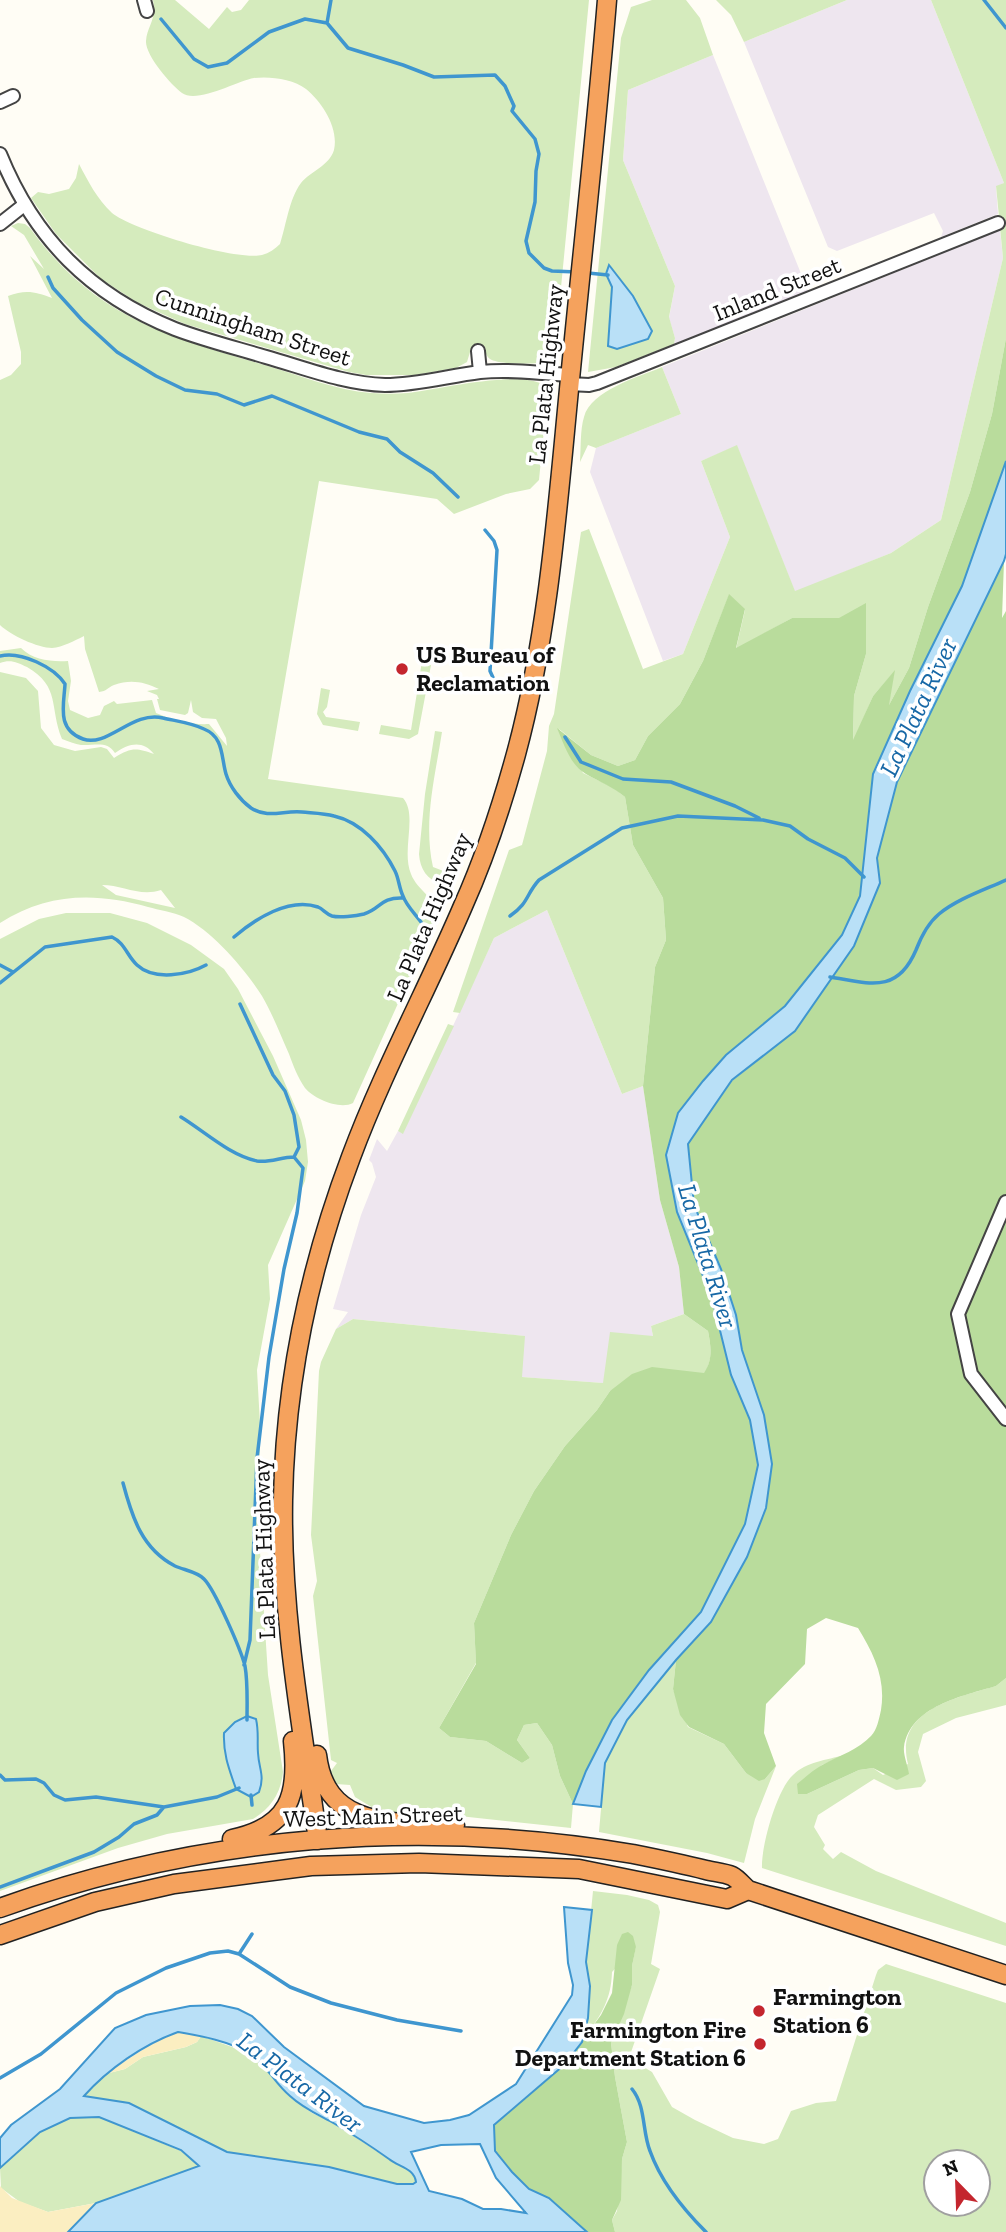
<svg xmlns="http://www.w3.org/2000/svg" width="1006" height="2232" font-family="'Zilla Slab',serif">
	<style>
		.industrial { fill: #eee6ef }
		.green { fill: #d5ebbd; fill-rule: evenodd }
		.forest { fill: #b9dc9c }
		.sand { fill: #fbeec1 }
		.water { fill: #b9e0f7; stroke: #3f96cf; stroke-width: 2; fill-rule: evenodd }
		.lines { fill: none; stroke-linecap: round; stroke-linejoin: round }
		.stream { stroke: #3f96cf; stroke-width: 3.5 }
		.minor-casing { stroke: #444; stroke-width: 16 }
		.highway-casing { stroke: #222; stroke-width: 21 }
		.minor { stroke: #fff; stroke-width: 12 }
		.highway { stroke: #f5a25d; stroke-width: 18 }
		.poi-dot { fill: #c4262e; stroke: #fff; stroke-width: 2.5 }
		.labels { text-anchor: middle; stroke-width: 7; stroke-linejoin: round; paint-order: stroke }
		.street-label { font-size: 24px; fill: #111; stroke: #fff }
		.poi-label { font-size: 24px; font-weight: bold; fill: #111; stroke: #fff; text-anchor: start }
		.water-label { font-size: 26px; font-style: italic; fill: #1768a6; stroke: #fff }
	</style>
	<rect width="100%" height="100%" fill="#fffdf5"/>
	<!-- industrial -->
	<path class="industrial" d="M847,0h84l73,183 -8,4 2,27 -57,23 2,-6 -9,-18 -97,38 -9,-4 -84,-205z
		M713,55l95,236 -134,53 1,-6 -6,-20 6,-32 -52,-126 5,-70z
		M1000,230l3,28 -62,262 -50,33 -96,39 -58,-146 -36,15 29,76 -47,117 -20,7 -73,-189 6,-24 85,-34 -19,-47z
		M547,910l75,184 21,-8 17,114 19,67 5,47 -33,12 2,10 -50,47 -82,-6 3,-41 -171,-17 -17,10 12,-17 -15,-3 28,-94 15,-38 -4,-14 -3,-3 8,-21 10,12 11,-20 5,2 91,-195z"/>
	<!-- green -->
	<path class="green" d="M153,0h22l34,29 18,-22 5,5 9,-2 8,-10h340l-34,349 -3,11c-8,5 -54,5 -62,-1 -3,-2 -4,-6 -6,-9l-14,2 -3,10 -11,6 -41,7h-49l-17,-3 -164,-48 -47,-21 -37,-24 -45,-45 -25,-36 7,-6 11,2 20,-5 7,-11 3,-14c9,17 18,35 33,49 21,17 124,48 150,42 7,-2 13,-6 18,-11 6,-18 9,-45 21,-61 10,-12 28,-17 33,-33 5,-22 -12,-48 -28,-61 -13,-10 -36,-13 -52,-11 -17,3 -57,26 -72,15 -11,-8 -37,-38 -36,-52 1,-15 11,-21 7,-41z
		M652,0h34l14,18 13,37 -85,35 -5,70 52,126 -6,31 6,21 -1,6 -58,23 -28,5 33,-334 10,-31z
		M716,0h131l-103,42 -13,-27z
		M931,0h75v338l-14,76 -22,78 -42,115 -19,61 -21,39 6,-35 -21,24 -20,46 1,-46 12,-42 -27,-36h-47l-56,31 9,-39 -16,-15 -26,66 -23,43 -32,32 -13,24 -17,6 -27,-11 -32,-26 24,44 31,15 11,9 8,48 30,53 3,42 -11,27 -12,119 -21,8 -75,-184 -53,28 -34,75 -7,-1 56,-162 13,-5 25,-94 2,-25 5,-12 27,-182 8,-3 54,140 40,-15 47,-117 -29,-76 36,-16 58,146 96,-38 50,-33 62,-262 -7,-72 8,-3z
		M18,223l7,1 5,4c64,89 138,109 238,138 34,10 67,24 103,27 12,1 25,1 37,0 29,-3 120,-26 140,-5l-5,5 4,5 -8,82 -9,9 -24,5 -52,20 -17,-15 -118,-18 -51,298 135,19c15,17 -2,52 8,76 6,16 24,23 27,41l-85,188c-13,7 -39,-4 -48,-15 -7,-10 -12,-23 -16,-34 -9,-20 -16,-39 -27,-58 -17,-27 -50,-65 -78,-79 -11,-5 -25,-7 -36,-10 -53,-15 -101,-14 -148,16v-251l26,6 12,13 3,37 13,17 21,6 26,-4 6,2 7,9c18,-11 22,-10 40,-4 -11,-14 -25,-11 -39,-1 -8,-13 -21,-7 -34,-8 -6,-1 -13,-4 -19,-6 -13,-32 -1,-52 -35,-72 -10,-5 -17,-8 -27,-4v-12l21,-3c12,12 30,14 47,13l3,20 -3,20 2,9 18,8 12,-3 4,-9 10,-5 3,3 35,-4 4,13c16,7 36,12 53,11l18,22 -1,-8 -10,-19 -14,-1 -9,-6 -2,-12 -3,13 -3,2 -25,-5 -3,-11h2l-2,-4 -10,-4 12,-2c-15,-7 -28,-10 -45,-4 -7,3 -7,6 -15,7l-14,-43 -1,-13c-10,5 -21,11 -32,12 -14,0 -42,-13 -52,-23v-245l11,-5 10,-11v-12l-13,-56c18,-7 28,-4 44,2l-22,-42 14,13 -20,-34 -13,-9zM102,885c20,0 38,12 59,5l14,18 -59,-13z
		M662,367l19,47 -85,34 -8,-3 -8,17c1,-14 0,-32 4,-45 7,-27 55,-40 78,-50z
		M422,661l9,4 -13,69 -9,5 -30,-5 2,-9 30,5z
		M321,688l9,2 -3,17 -4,5 3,5 34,5 -2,9 -35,-6 -6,-11z
		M435,731l7,1c-7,45 -19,90 -9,135l13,5 -4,12c-15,-4 -22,-15 -23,-30l6,-60z
		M66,913h44l37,10 44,22 33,24 14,20 35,67 28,64 5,20 2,22 -3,19 -37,84 2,34 -13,71 3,54 -1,112 9,139 15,97c-2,21 -12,36 -30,47l-86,15 -49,14 -118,43v-952l39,-20z
		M448,1024l6,2 -51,108 -5,-3z
		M684,1314l24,17c3,16 5,29 -4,43l-18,-2 -76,19 -13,19 -32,36 -31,45 -23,44 -37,88 2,40 -37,65 11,9 36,4 36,22 8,-5 -13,-18 7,-15 13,-2 15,22 8,31 13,28 -2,24 -121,-13 -72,-4 -23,-14 -5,-12 -14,-1 -5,-13 6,-8 -6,-3 -18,-164 4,-15 -6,-46 8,-164 2,-9 15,-33 17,-10 172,17 -3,41 81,6 7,-51 43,4 -2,-10z
		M676,1660l-3,29 15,38 36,17 22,29 19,6 11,-13 -21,53 -11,44 -37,-10 -108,-21 6,-69 22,-43z
		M1006,1678v27l-50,13 -33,16 -5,18 8,29 -5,6 -25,3 -22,-11 -56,36 -4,12 11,18 -2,4 10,10 8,-7 35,19 130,52v23l-244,-78c-1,-22 15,-79 31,-93 13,-13 34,-15 51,-20l-22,10 -15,29 52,-24 14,-2 10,7 25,-11c-14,-54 48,-66 88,-78z
		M593,1891l34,4 22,5 9,5 2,7 -9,52 9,5 -31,89 23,14 20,35 23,13 38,18 31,6 14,-5 13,-28 25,-8 20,-2 40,-126 2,-5 8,-6 120,39v229h-391l-3,-12 5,-9 5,-52 5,-17 -12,-65 -4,-34 21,-58v-19l4,-20 -24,26c-1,31 -13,45 -30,70l6,-24 2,-32 -4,-24zM936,2162h42v42h-42z
		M201,2036l48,17 13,11 26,31 24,18 22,10 62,41 13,5 6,8 1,5 -3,2h-16l-68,-17 -102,-15 -98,-49 -45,-7 21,-22 20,-5 18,-12 43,-10 11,-5z
		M99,2117l82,34 18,15 -103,37 -48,9 -28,-10 -19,-14 -1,-20 40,-36 30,-14z"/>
	<!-- forest -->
	<path class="forest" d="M1006,338v123l-44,125 -52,105 -37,83 -13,122 -18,39 -57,71 -59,49 -23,26 -25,32 -1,99 35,86 19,77 19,45 8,45 -13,59 -44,88 -52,58 -63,101 -13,33 -13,-28 -8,-31 -15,-22 -13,2 -7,15 13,18 -8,5 -36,-22 -36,-4 -11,-9 37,-64 -2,-41 37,-88 23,-44 31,-45 32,-36 13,-19 22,-17 20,-7 52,6c9,-13 7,-26 4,-42l-24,-17 -5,-47 -19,-67 -17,-114 12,-119 11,-27 -3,-42 -30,-53 -8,-48c-12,-10 -25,-15 -39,-23 -16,-9 -22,-30 -29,-46l34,27 27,11 17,-6 13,-24 32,-32 23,-43 26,-67 16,15 -9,39 56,-30h47l27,-15v51l-12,42 -1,44 20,-44 22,-26 -6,35 20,-37 19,-61 42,-115 22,-78z
		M1004,561l-2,57 4,-7v1067l-10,8c-33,10 -86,20 -92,61 -1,8 4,19 5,27l-12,6 -24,-12 -14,2 -52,24h-9l-1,-10c9,-7 17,-15 27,-20 15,-8 35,-15 47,-28 6,-6 8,-17 10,-26 5,-31 -7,-56 -23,-82l-32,-10 -19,11 -2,35 -39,40 -2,29 12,33 -11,13 -6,2 -13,-8 -22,-29 -35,-17 -9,-12 -7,-26 3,-29 35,-38 36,-65 19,-49 -2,-93 -22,-65 -6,-36 -15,-45 -27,-64 -6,-61 44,-63 63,-50 85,-148 -3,-25 20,-76z
		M628,1932l5,4 3,11 -4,19v19l-8,29 -13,29 4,34 12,65 -5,17 -1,41 -9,20 3,12h-28l-38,-34 -20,-9 -17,-17 -17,-20 -1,-27 70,-60 37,-50 11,-22 5,-48 5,-11z"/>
	<!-- sand -->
	<path class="sand" d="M178,2032l23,4 -4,6 -11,5 -43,10 -18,12 -20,5 56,-36z
		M0,2186l12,12 36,14 48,-9 -28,29h-68z"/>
	<!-- water -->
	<path class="water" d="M609,265l24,31 19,35 -4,8 -31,10 -9,-3 4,-59 -6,-13z
		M1006,461v93l-2,7 -107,221 -20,76 3,25 -26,63 -59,85 -63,49 -44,64 6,61 27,64 15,46 6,35 22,65 8,49 -6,44 -19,49 -36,65 -35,38 -49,60 -22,43 -4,44 -28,-3 13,-33 26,-51 37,-50 52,-58 44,-88 13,-59 -8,-45 -19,-45 -19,-77 -35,-86 -11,-57 12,-42 25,-32 23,-26 59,-49 57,-71 18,-39 13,-122 37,-83 52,-105z
		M247,1716l9,3c3,13 1,22 2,34 1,17 7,22 1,39l-8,5 -15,-8c-7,-20 -13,-35 -12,-56l11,-11z
		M564,1907l28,3 -6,52 4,24 -2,32 -6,24 -18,23 -70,60 1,26 17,21 17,17 20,9 38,34h-519l28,-29 103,-37 -18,-16 -82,-33 -29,1 -30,14 -40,36v-30l11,-13 49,-36 55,-61 31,-13 44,-9 30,-1 18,4 14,7 32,31 80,59 60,17 26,-3 19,-5 47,-31 56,-89 1,-10 -5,-22zM178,2032c23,4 52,9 72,22 16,10 25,30 40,42 14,13 29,19 45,28 19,11 37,23 54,35 10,8 25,9 27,23l-3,2h-16l-68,-17 -102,-15 -98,-49 -45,-7c24,-27 60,-52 94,-64zM480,2144l16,34 30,35 -25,-4h-18l-21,-10 -33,-8 -18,-39 30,-7z"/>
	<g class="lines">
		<!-- stream -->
		<path class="stream" d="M984,0l22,28
			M161,19l33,40 14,8 19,-4 42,-31 36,-13 22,4 21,25 55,17 31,12 61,-2 10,11 9,20 -2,5 23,28 4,15 -3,17 -1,31 -9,39 3,12 15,15 8,3 25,1
			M327,23l4,-23
			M588,273l20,2
			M48,277l5,11 29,32 35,32 39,24 29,14 32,4 27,11 28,-9 87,36 28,7 13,13 33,21 25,24
			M485,530l9,11 3,9 -7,121 6,13 7,5
			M0,656c21,-5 54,11 65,28 -1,21 -9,45 18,55 24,9 50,-29 80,-21 13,3 29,5 41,11 20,8 17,28 22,45 4,13 14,26 25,34 17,11 33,2 51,4 10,1 22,1 32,4 27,6 49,31 61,55 4,8 4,17 8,25 3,9 12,18 18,26
			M565,737l16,25 42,17 48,3 64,24 24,12
			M510,916c19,-13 16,-22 29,-36l83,-52 56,-12 85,4 27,6 18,13 37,19 19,19
			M234,937c21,-18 55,-40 84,-30 5,2 8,7 14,9 7,2 24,0 32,-2 17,-5 16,-17 39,-16
			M0,965l13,7
			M830,977c38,6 67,18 86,-27 5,-13 11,-26 23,-36 18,-15 45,-24 67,-34
			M0,983l45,-36 67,-10c13,6 15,19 25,28 17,16 51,10 69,0
			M240,1004l33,71 12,16 9,24 5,32 -5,10
			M181,1117c23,14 48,38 76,44 13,2 24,-4 37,-4l9,11 -6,45 -13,56 -15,88 -12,101 -7,182 -6,25
			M123,1483c9,34 19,66 52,83 9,4 23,6 29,13 11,11 37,71 41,87 3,17 2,37 2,54
			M0,1775l5,5 31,-1 8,4 10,12 11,5 31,-3 68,10 53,-10 22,-9
			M251,1795l1,10
			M0,1887l94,-35 25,-15 15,-13 23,-9 6,-7
			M239,1954l13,-20
			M0,2078l41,-24 75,-61 50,-25 44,-15 18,-2 11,3 51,33 41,16 66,17 64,11
			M632,2089c14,17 10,42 18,62 11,31 33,58 56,81"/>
		<!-- minor casing -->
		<g class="minor-casing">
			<path id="minor" d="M144,0l3,11
				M0,102l13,-6
				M0,154c34,84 90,141 175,175 29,11 61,19 91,28 39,11 79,27 119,28 32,0 63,-9 95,-13 30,-3 60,1 90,3
				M0,224l24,-19
				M478,351l2,21
				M569,384l20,1 8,-2 401,-160
				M1006,1202l-48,112 13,60 35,45"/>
		</g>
		<!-- highway casing -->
		<g class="highway-casing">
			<path id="highway" d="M317,1755c9,76 80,67 138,70
				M232,1839c58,-12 67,-44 61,-98
				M318,1840c-16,-112 -37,-226 -35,-340 2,-116 27,-234 68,-343 32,-86 76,-167 112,-251 22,-49 39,-101 53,-152 34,-126 42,-256 55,-385 12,-123 26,-246 36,-369
				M0,1908c201,-73 422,-90 633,-54 25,5 49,10 73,16 8,2 19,3 26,6 6,3 11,10 16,14l258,85
				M0,1935l95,-33 79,-18 137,-18 108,-3 160,6 148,30 21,-9"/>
		</g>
		<!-- minor -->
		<use href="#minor" class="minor"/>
		<!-- highway -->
		<use href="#highway" class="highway"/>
	</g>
	<!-- markers -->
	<g class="poi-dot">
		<circle cx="402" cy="669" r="7"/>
		<circle cx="759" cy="2011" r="7"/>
		<circle cx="760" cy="2044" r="7"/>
	</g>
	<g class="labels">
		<!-- street labels -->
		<g class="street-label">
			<text transform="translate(777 289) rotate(-22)" y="8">Inland Street</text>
			<text transform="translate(253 327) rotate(18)" y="8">Cunningham Street</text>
			<text transform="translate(546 374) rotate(-84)" y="8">La Plata Highway</text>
			<text transform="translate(429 917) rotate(-67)" y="8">La Plata Highway</text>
			<text transform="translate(264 1549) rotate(-92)" y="8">La Plata Highway</text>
			<text transform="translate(373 1816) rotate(-2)" y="8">West Main Street</text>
		</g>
		<!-- poi labels -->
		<g class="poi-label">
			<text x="416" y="663">US Bureau of<tspan x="416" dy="28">Reclamation</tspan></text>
			<text x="773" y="2005">Farmington<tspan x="773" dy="28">Station 6</tspan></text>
			<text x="746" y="2038" text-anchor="end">Farmington Fire<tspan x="746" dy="28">Department Station 6</tspan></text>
		</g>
		<!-- water labels -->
		<g class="water-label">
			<text transform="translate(918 707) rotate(-65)" y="9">La Plata River</text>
			<text transform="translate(708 1256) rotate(73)" y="9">La Plata River</text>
			<text transform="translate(300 2082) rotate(37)" y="9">La Plata River</text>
		</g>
	</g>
	<!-- north arrow -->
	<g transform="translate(957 2183) rotate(337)"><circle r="33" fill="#ffffff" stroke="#a0a0a0" stroke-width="2"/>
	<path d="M0-5L12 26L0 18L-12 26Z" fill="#c4262e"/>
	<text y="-10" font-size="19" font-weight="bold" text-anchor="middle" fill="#111111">N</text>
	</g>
</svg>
